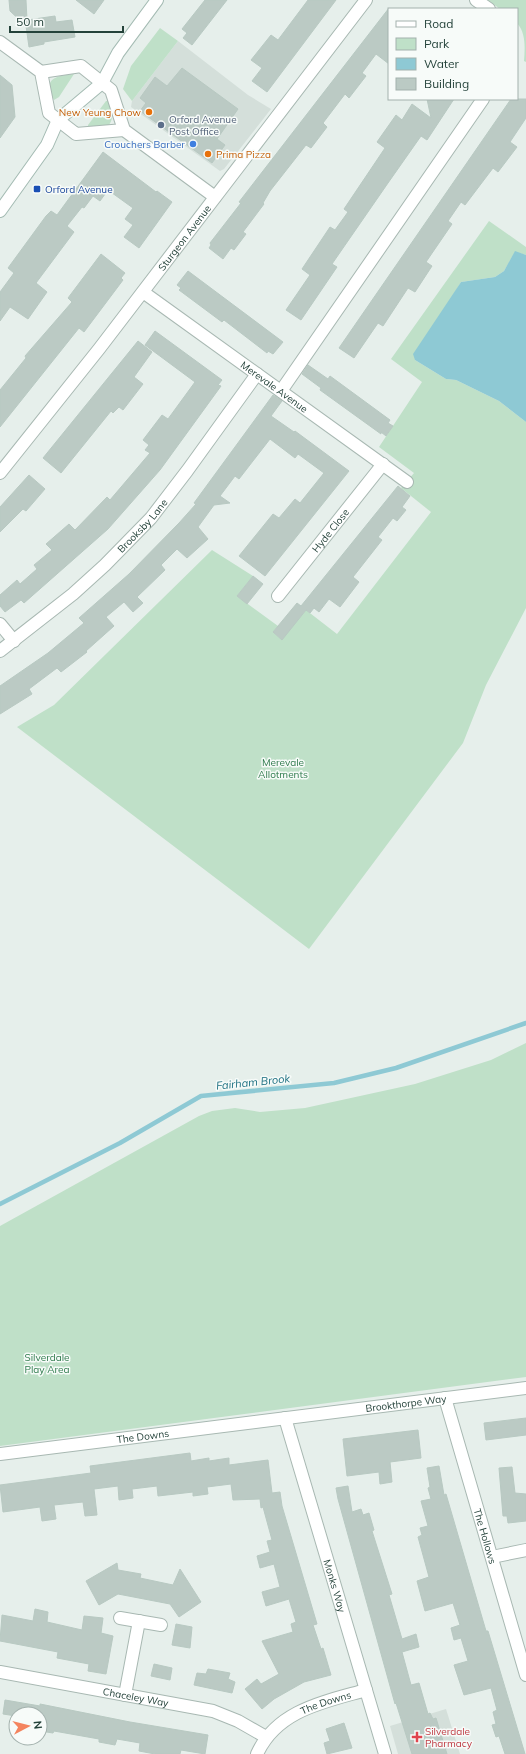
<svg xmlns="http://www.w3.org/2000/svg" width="526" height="1754" font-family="Mulish,sans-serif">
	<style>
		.built { fill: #d4dfda }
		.green { fill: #bfe0c8 }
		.water { fill: #8ec9d4 }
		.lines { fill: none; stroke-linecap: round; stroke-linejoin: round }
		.stream { stroke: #8ec9d4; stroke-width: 4.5 }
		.building { fill: #bbcac4; stroke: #b8c9c2 }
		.street-casing { stroke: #a8b8b2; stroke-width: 14 }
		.secondary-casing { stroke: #a4bbb3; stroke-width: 14 }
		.street { stroke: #fff; stroke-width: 12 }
		.secondary { stroke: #fff; stroke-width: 12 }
		.food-dot { fill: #e8710a; stroke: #f7fbf9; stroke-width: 1.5 }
		.service-dot { fill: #5c6f8a; stroke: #f7fbf9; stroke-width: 1.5 }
		.shop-dot { fill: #3f7fe0; stroke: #f7fbf9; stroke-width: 1.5 }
		.transit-dot { fill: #1a4fb4; stroke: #f7fbf9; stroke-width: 1.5 }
		.health-dot { fill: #e0444e; stroke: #f7fbf9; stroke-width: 1.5 }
		.labels { text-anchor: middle; stroke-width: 3; stroke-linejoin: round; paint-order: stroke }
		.food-label { font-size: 10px; fill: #c56008; stroke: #f7fbf9; text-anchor: end }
		.service-label { font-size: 10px; fill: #4e5e75; stroke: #f7fbf9; text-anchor: start }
		.shop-label { font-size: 10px; fill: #366cbe; stroke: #f7fbf9; text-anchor: end }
		.transit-label { font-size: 10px; fill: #164399; stroke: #f7fbf9; text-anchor: start }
		.street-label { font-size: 10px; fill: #24423a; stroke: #f7fbf9 }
		.park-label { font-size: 10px; fill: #2d7a4b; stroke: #f7fbf9 }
		.health-label { font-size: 10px; fill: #be3a42; stroke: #f7fbf9; text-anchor: start }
		.water-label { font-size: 11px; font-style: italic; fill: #1c6f80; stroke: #f7fbf9 }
	</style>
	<rect width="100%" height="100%" fill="#e6efeb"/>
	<!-- built -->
	<path class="built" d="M178,41l70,54 23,14 -47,60 -4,2 -89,-64 1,-6z
		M446,1709l14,45h-62l-8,-28z"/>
	<!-- green -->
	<path class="green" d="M488,0h38v62l-2,-1c1,-13 2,-28 -7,-38v-14h-17z
		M160,28l18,13 -46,60 -9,-12 8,-23z
		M74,74l-15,23 -5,3c-12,-22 2,-24 20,-26z
		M106,101h2c3,10 7,15 1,24l-21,3v-3z
		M489,221l37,26v8l-11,-3 -11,19 -9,6 -34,5 -46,78 31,19 10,1 43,21 27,21v186l-40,77 -23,58 -154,206 -292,-222 37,-22 158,-155 41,26 -16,20 41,30 -5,6 8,7 25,-29 31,24 94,-122 -30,-24 13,-15 -35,-26 43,-65 -31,-23z
		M526,1043v334l-526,69v-220l199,-110 13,-5 23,-3 25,4 45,-4 110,-24 76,-24z"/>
	<!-- water -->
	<path class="water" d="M515,251l11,4v167l-27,-21 -43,-21 -10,-1 -31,-19 -2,-6 48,-72 34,-5 9,-6z"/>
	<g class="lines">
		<!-- stream -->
		<path class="stream" d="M0,1204l120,-61 81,-47 133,-13 62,-15 130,-45"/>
	</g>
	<!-- building -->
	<path class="building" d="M9,0h17l1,20 28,-4 1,6 16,-2 3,17 -31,5v2l-15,3 -3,-21 -16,-15z
		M76,0h28l-10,14z
		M205,0h22l-35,45 -9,-7 4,-5 -5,-4z
		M308,0h28l-69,92 -15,-11 10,-13 -11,-8 20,-25 7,5z
		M389,8v56l-13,-10 -14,19 4,3 -17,22 -4,-4 -22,29 4,4 -16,21 -5,-3 -36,46 -7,12 1,1 -21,28 3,2 -12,16 -3,-2 -8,11 -14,-11 2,-3 -1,-2 31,-40 -2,-1z
		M182,68l56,41 -21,30 8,6 -13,18 -72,-52 6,-8 -6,-5 15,-21 12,9z
		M0,75l12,10 3,32 -15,21z
		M427,99h27l-27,41 -6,-4 -33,47 -56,81 5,3 -36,53 -15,-10 24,-35 -8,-6 28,-42 5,3 13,-18 -4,-3 41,-61 -8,-6 19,-27 6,5 10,-16 19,14z
		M511,99h15v19l-16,24 7,5 -19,25 -5,-4 -28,37 -4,-3 -13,19 4,3 -26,38 6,4 -17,26 -7,-4 -25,38 -5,-3 -24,35 -15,-10z
		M103,152l53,40 1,-1 15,11 -33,46 -15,-11 9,-12 -8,-6 8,-11 -25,-18 -8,11 -7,-5 -9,12 -2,-1 -15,19 7,6 -38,51 11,9 -19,27 -18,-12 -10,14v-29l14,-19 -6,-5 38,-52 5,-5 6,4z
		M101,254l24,19 -4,5 2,2 -39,52 -5,-4 -79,99v-37l26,-32 -1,-2 47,-54 -4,-4z
		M188,271l95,71 -10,12 -5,-3 -1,2 -43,-33 -2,2 -43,-32 2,-2 -4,-3z
		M155,331l67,49 -4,5 3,1 -61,84 -52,59 -84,74 -3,-3 -16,12 -5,-6v-11l17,-15 3,4 17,-15 -3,-4 18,-15 -6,-6 23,-20 6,6 32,-33 3,3 40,-47 -5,-3 4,-5 -6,-5 19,-25 6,4 27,-37 -50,-37z
		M138,341l14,11 -18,25 9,7 -20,26 -4,-3 -6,6 -2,-2 -50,62 -18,-15z
		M308,365l20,14 2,-3 60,44 -2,3 5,3 -7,10 -5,-4v2l-61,-44 1,-2 -19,-14z
		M273,395l9,6 -11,15 23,16 1,-1 54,40 -84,105 -26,-20 34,-42 6,4 16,-19 5,4 24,-30 -26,-19 -3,4 -25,-19 -31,40 -4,-3 -15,20 10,7 -16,2 -16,22 10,12 -21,19 -10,-9 -16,16 4,5 -28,27 6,6 -10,9 -9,-10 -18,15 8,9 -28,25 1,1 -26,20 -4,-4 -28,21 3,5 -32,20v-28l48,-33 36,-30 -5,-5 50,-44 50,-51 17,-19 -2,-1z
		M29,475l16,14 -19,22 -3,-2 -23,23v-25z
		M398,486l12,10 -8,11 4,3 -9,11 -4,-3 -15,19 4,3 -29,37 6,5 -19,25 -11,-8 -10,13 -5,-4 -4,5 -4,-3 -24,30 -9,-8 24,-29 4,3z
		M253,576l10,8 -16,20 -10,-8z
		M526,1418v17l-40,5 -2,-17z
		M418,1430l3,28 -31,4 2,20 -12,2 -1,-12 -32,4 -4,-37z
		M190,1453l1,8 18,-3v3l20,-3v7l39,-5 4,33 8,-1 2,14 35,118 -4,1 8,24 2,-1 8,27 -27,7 -30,17 -12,10 -17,-20 12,-10 4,5 18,-10 -17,-33 31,-9 -2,-8 5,-2 -7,-23 -23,7 -4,-14 18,-5 -6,-23 -14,4 -3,-12 13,-4 -3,-11 5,-1 -9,-33 -2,1 -1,-9 -27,1 -2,-16 -24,3 1,7 -15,2v-4l-35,4 -1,-10 -25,3 1,9 -14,2 -1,-14 -24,3 3,26 -12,1 -2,-14 -29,3 2,14 -14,2 -2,-14 -37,5 -3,-27 91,-12 -1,-7z
		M439,1466l5,29 2,-1 40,137h2l37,123h-20l-6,-18 -3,1 -4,-12 4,-1 -3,-12 4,-2 -6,-22 -27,7 -10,-30 14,-4 -7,-23 -7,2 -3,-12 9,-3 -7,-22 -28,8 -8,-30 12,-4 -11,-40 4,-2 -2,-7 8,-2 -7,-25 10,-2 -3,-11 2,-1 -3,-19z
		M512,1467l3,26 11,1v27l-18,2 -1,-7h-4l-4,-48z
		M348,1486l4,26 9,-3 2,6 6,-2 5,17 -2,1 20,63 -3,1 13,44 14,-5 3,13 -17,5 9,33 8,-2 9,31 2,-1 3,6 3,-1 11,36h-35l-16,-51 -1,1 -57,-205 -2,-11z
		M117,1563l1,7 23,4 -1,4 33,7 7,-16 21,33 -22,15 -9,-13 -52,-10 -19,11 -13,-24z
		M35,1609l13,3 -1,10 35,8 2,-14 19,2 -2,15 12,3 -7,38 -18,-3 1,-7 -32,-6 1,-6 -58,-11 2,-26 31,6z
		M176,1624l16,3 -2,21 -18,-3z
		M154,1664l18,4 -2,12 -19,-4z
		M208,1669l22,4 -2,6 7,3 -3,11 -38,-8 3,-12 9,1z
		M5,1700l35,6v-2l90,18 78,13 -3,19 -24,-4 -1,4h-25l-16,-3 1,-8 -23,-4 -2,6 -16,-3v-3l-45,-8 -1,2 -13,-2v-17h-24v2l-13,-2z
		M344,1723l8,25 -25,6 -3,-11 6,-2 -4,-12z"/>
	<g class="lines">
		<!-- street casing -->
		<g class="street-casing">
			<g id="street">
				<path d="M476,0l13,9"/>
				<path d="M0,42l41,30 8,41 27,21 48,-4"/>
				<path d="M41,72l40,-6 30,24 13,40 91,67"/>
				<path id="s1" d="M143,292l264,190"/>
				<path d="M281,391l202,-292"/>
				<path id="s2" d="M0,473l99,-124 267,-349"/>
				<path id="s3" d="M278,596l105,-132"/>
				<path d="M0,624l14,17"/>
				<path id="s4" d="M0,651l73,-57 32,-29 46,-47 36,-47 70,-97"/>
				<path id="s5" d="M445,1398l81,277"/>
				<path id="s6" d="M285,1418l100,336"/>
				<path id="s7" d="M0,1454l526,-66"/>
				<path d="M492,1557l34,-7"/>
				<path d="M120,1618l41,7"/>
				<path id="s8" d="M0,1672l213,39 25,10 28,16"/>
				<path d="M125,1695l14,-74"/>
				<path id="s9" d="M257,1754c20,-44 67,-52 109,-64"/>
			</g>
		</g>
		<!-- secondary casing -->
		<g class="secondary-casing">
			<path id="secondary" d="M0,211l47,-66 11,-25 44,-37 16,-30 39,-53"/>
		</g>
		<!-- street -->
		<use href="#street" class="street"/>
		<!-- secondary -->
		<use href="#secondary" class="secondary"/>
	</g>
	<!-- markers -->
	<g class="food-dot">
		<circle cx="149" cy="112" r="4"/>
		<circle cx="208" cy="154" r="4"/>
	</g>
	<circle class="service-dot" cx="161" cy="125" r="4"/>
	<circle class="shop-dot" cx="193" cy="144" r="4"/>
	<rect class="transit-dot" x="33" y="185" width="8" height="8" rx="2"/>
	<path class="health-dot" d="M415 1731h4v4h4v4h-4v4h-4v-4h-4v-4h4z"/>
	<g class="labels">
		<!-- food labels -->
		<g class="food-label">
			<text x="141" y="116">New Yeung Chow</text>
			<text x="216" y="158" text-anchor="start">Prima Pizza</text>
		</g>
		<!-- service labels -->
		<g class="service-label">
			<text x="169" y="123">Orford Avenue<tspan x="169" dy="12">Post Office</tspan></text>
		</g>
		<!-- shop labels -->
		<g class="shop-label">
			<text x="185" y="148">Crouchers Barber</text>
		</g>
		<!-- transit labels -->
		<g class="transit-label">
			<text x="45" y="193">Orford Avenue</text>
		</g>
		<!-- street labels -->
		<g class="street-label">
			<text dy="4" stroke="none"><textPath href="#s2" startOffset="299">Sturgeon Avenue</textPath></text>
			<text dy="4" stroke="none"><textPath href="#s1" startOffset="162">Merevale Avenue</textPath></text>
			<text dy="4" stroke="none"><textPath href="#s4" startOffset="190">Brooksby Lane</textPath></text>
			<text dy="4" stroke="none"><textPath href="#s3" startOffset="84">Hyde Close</textPath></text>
			<text dy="4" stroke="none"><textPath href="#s7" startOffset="409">Brookthorpe Way</textPath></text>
			<text dy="4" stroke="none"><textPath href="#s7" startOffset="144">The Downs</textPath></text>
			<text dy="4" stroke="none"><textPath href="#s5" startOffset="144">The Hollows</textPath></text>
			<text dy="4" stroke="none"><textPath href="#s6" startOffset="175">Monks Way</textPath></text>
			<text dy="4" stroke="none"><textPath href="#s8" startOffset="138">Chaceley Way</textPath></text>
			<text dy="4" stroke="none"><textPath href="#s9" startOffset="89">The Downs</textPath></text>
		</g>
		<!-- park labels -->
		<g class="park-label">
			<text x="283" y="766">Merevale<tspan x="283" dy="12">Allotments</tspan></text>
			<text x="47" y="1361">Silverdale<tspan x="47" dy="12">Play Area</tspan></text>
		</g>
		<!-- health labels -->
		<g class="health-label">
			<text x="425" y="1735">Silverdale<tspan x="425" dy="12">Pharmacy</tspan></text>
		</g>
		<!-- water labels -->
		<g class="water-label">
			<text transform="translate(253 1082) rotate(-6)" y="4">Fairham Brook</text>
		</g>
	</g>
	<!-- legend -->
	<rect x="388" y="8" width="130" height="92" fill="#f7fbf9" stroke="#a3b1ad"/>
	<rect x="396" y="21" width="20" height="6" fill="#ffffff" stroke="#a3b1ad"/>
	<text x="424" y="28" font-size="12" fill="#24423a">Road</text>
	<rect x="396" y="38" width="20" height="12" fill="#bfe0c8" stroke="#a3b1ad"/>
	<text x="424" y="48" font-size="12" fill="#24423a">Park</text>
	<rect x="396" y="58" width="20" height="12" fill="#8ec9d4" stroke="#a3b1ad"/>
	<text x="424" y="68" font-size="12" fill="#24423a">Water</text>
	<rect x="396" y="78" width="20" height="12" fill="#bbcac4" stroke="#a3b1ad"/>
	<text x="424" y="88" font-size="12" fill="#24423a">Building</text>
	<!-- north arrow -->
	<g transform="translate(28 1726) rotate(83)"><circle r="19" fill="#f7fbf9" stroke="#a3b1ad"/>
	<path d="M0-3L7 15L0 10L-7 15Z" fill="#f4845f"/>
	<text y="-6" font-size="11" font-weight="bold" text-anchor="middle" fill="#24423a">N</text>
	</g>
	<!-- scale -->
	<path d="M10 26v6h113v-6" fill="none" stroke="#24423a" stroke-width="2"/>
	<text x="16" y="26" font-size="12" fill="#24423a" stroke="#f7fbf9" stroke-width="3" paint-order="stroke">50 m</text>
</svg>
